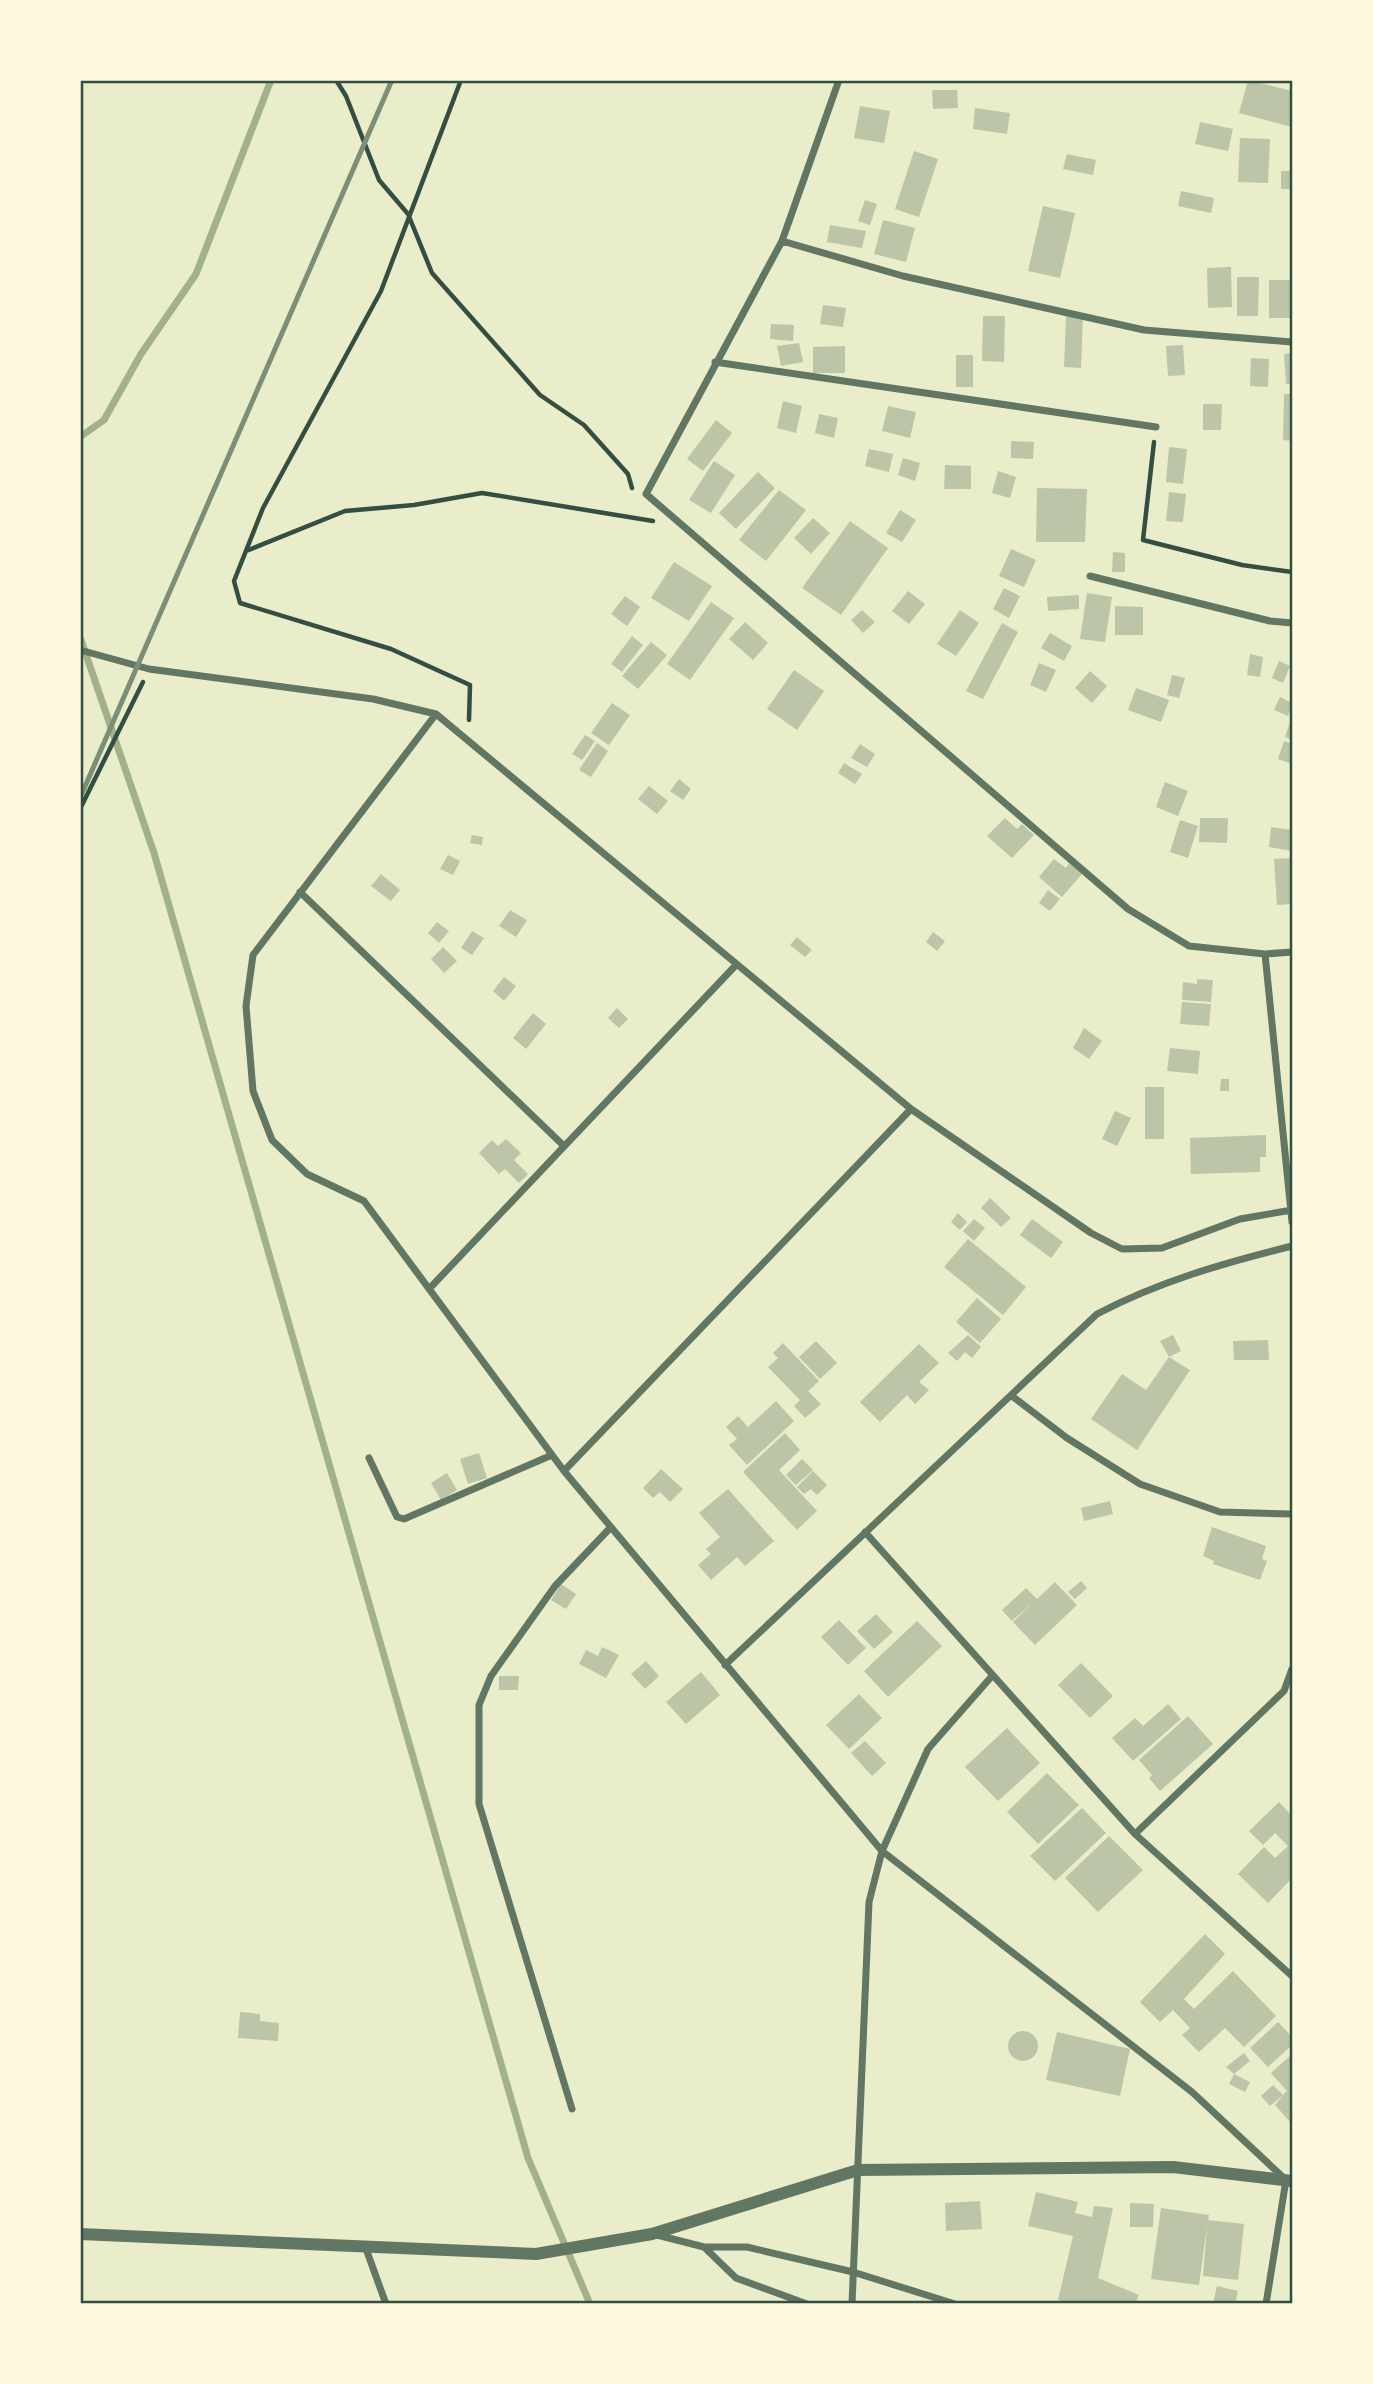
<svg xmlns="http://www.w3.org/2000/svg" width="1373" height="2384" font-family="'Open Sans',sans-serif">
	<style>
		.lines { fill: none; stroke-linecap: round; stroke-linejoin: round }
		.stream { stroke: #a3b18a; stroke-width: 7 }
		.building { fill: #bcc5a7 }
		.path { stroke: #344e41; stroke-width: 4.5 }
		.minor { stroke: #617663; stroke-width: 7 }
		.tertiary { stroke: #617663; stroke-width: 12 }
		.rail { stroke: #7c8e77; stroke-width: 5 }
		.neatline { fill: none; stroke: #344e41; stroke-width: 2.5 }
	</style>
	<rect width="100%" height="100%" fill="#e9edc9"/>
	<g class="lines">
		<!-- stream -->
		<path class="stream" d="M80,437l24,-17 37,-66 55,-80 75,-194
			M80,637l74,216 374,1305 62,146"/>
	</g>
	<!-- building -->
	<path class="building" d="M1248,80l44,11v36l-53,-14z
		M932,90h25l1,18 -25,1z
		M860,106l30,5 -6,32 -30,-5z
		M975,108l35,5 -3,21 -34,-5z
		M1200,122l33,7 -5,22 -33,-7z
		M1240,138l30,1 -2,44 -30,-1z
		M914,151l24,8 -19,58 -24,-8z
		M1067,154l29,6 -3,15 -30,-6z
		M1281,171h11v18h-11z
		M1181,191l33,7 -3,15 -33,-7z
		M865,200l12,4 -7,21 -12,-4z
		M1043,206l32,7 -15,65 -32,-7z
		M883,220l32,8 -9,34 -32,-8z
		M830,225l36,6 -4,17 -35,-6z
		M1231,267l1,40 -24,1 -1,-40z
		M1237,277h22l-1,39h-21z
		M1269,280h22l-1,38h-21z
		M823,305l23,3 -3,19 -23,-3z
		M983,316h22l-1,46 -22,-1z
		M1066,316l17,1 -2,51 -17,-1z
		M771,324l23,1 -1,16 -23,-2z
		M799,343l4,19 -22,4 -4,-20z
		M1183,345l2,30 -17,1 -2,-30z
		M845,346v27h-32v-26z
		M1292,353v31h-6l-2,-30z
		M956,355h17v32h-17z
		M1251,358l18,1 -1,28 -18,-1z
		M1284,394h8v47l-9,-1z
		M783,401l19,5 -6,27 -19,-5z
		M1203,404h19l-1,26h-18z
		M888,406l28,6 -6,26 -28,-7z
		M819,414l19,4 -4,20 -19,-5z
		M716,420l16,13 -29,38 -16,-12z
		M1011,441l23,1 -1,17 -22,-1z
		M1169,447l18,2 -4,35 -17,-2z
		M869,449l24,5 -4,18 -24,-6z
		M903,458l17,5 -5,18 -17,-6z
		M714,461l21,14 -24,38 -22,-13z
		M945,465l26,1v23h-27z
		M998,471l18,6 -6,21 -18,-5z
		M758,472l17,16 -39,41 -17,-16z
		M1037,488l50,1 -2,53h-49z
		M779,490l27,20 -40,51 -27,-21z
		M1169,492l17,2 -3,28 -17,-1z
		M900,510l16,10 -14,22 -16,-9z
		M813,518l17,15 -19,21 -17,-16z
		M850,521l38,27 -47,67 -39,-27z
		M1011,549l25,11 -12,27 -25,-11z
		M1113,552l12,1v19h-13z
		M674,562l38,24 -23,35 -38,-23z
		M1004,588l16,8 -11,22 -16,-9z
		M908,591l17,13 -16,20 -17,-13z
		M1087,593l25,4 -7,45 -25,-3z
		M1079,595v14l-31,2 -1,-14z
		M625,596l15,11 -13,19 -16,-12z
		M711,602l23,16 -44,62 -23,-16z
		M1115,606l28,1v28h-28z
		M862,610l13,12 -12,11 -12,-13z
		M960,610l19,13 -23,33 -19,-12z
		M745,622l23,21 -15,17 -24,-21z
		M1002,623l16,9 -35,67 -17,-8z
		M1050,633l22,13 -8,15 -23,-13z
		M632,636l11,9 -21,27 -11,-8z
		M651,642l16,13 -29,34 -16,-13z
		M1250,654l13,3 -3,20 -13,-2z
		M1279,661l11,5 -7,17 -11,-5z
		M1039,663l17,7 -10,22 -16,-7z
		M794,670l30,21 -27,39 -30,-21z
		M1090,671l17,15 -15,17 -17,-15z
		M1172,675l13,3 -6,20 -12,-3z
		M1136,688l33,12 -8,22 -33,-12z
		M1280,697l12,6 -4,13 -14,-6z
		M612,703l18,12 -21,30 -18,-12z
		M1292,716v24l-7,-3z
		M585,735l10,6 -13,19 -10,-6z
		M1284,741l8,3v20l-14,-5z
		M597,743l11,8 -17,26 -12,-7z
		M860,744l15,10 -8,13 -16,-9z
		M844,763l18,11 -7,10 -17,-11z
		M679,779l12,10 -8,11 -13,-9z
		M1165,782l23,9 -10,25 -22,-9z
		M649,786l19,15 -11,13 -19,-15z
		M1005,818l12,11 5,-5 12,11 -22,23 -25,-22z
		M1200,818h28l-1,25 -28,-1z
		M1180,820l18,6 -10,32 -18,-6z
		M1271,827l21,3v21l-23,-4z
		M472,835l11,2 -1,8 -12,-2z
		M448,855l12,6 -7,14 -13,-6z
		M1292,858v46l-15,1 -3,-46z
		M1054,859l12,9 3,-5 13,11 -20,23 -23,-20z
		M381,874l19,16 -9,11 -20,-15z
		M1048,890l12,9 -10,12 -11,-8z
		M510,910l17,10 -11,17 -17,-11z
		M437,922l12,9 -10,12 -11,-10z
		M472,931l12,7 -12,17 -11,-7z
		M933,932l12,9 -8,10 -11,-9z
		M797,937l15,13 -7,7 -15,-12z
		M443,947l14,14 -13,12 -13,-14z
		M504,977l12,9 -12,15 -11,-10z
		M1197,979l16,1 -2,22 -29,-2 1,-18 14,2z
		M1182,1002l29,2 -2,22 -29,-2z
		M617,1008l11,11 -9,9 -11,-10z
		M533,1013l13,11 -20,25 -13,-11z
		M1084,1028l18,13 -13,18 -16,-11z
		M1170,1048l30,3 -2,23 -31,-3z
		M1221,1079h8v12h-9z
		M1145,1087h19v52h-19z
		M1115,1111l16,7 -14,28 -15,-7z
		M1266,1135v22h-6v15l-69,2 -1,-36z
		M506,1139l15,14 -7,7 14,14 -9,9 -14,-14 -6,5 -20,-21 13,-13 6,6z
		M990,1198l21,20 -10,9 -20,-19z
		M958,1213l9,9 -7,8 -9,-8z
		M974,1219l11,9 -11,13 -11,-10z
		M1032,1219l31,23 -12,16 -31,-23z
		M968,1239l58,48 -23,28 -59,-48z
		M977,1298l24,21 -21,24 -24,-21z
		M968,1335l13,12 -9,11 -7,-6 -8,9 -9,-8z
		M1173,1335l8,16 -12,6 -9,-16z
		M1268,1340l1,20h-35l-1,-19z
		M816,1341l21,22 -17,16 -21,-22z
		M783,1343l36,38 -11,10 13,13 -16,14 -11,-12 6,-6 -32,-33 10,-9 -5,-5z
		M919,1344l20,19 -20,19 10,8 -14,14 -8,-9 -27,27 -20,-20z
		M1169,1357l21,13 -53,80 -46,-31 31,-45 24,16z
		M776,1401l18,20 -47,44 -18,-20 8,-6 -11,-12 12,-11 10,11z
		M785,1433l15,17 -21,20 38,41 -20,19 -54,-58z
		M479,1453l8,25 -19,6 -8,-25z
		M802,1459l11,11 -17,15 -10,-10z
		M661,1469l22,20 -13,13 -10,-10 -7,6 -10,-10z
		M813,1471l14,14 -10,10 -6,-6 -7,5 -7,-7z
		M447,1473l10,17 -16,10 -10,-17z
		M728,1489l46,52 -29,25 -8,-9 -26,23 -13,-15 13,-11 -5,-5 14,-12 -21,-24z
		M1110,1501l3,13 -29,7 -3,-13z
		M1212,1527l54,19 -4,13 5,2 -7,19 -47,-16 1,-3 -11,-5z
		M1081,1581l6,7 -12,11 -7,-7z
		M1055,1582l22,23 -42,40 -22,-23 20,-20 -21,19 -10,-11 24,-22 11,11z
		M561,1584l15,10 -10,15 -15,-9z
		M876,1614l17,18 -19,17 -17,-18z
		M839,1620l27,28 -18,17 -27,-28z
		M917,1621l25,25 -54,51 -24,-26z
		M602,1647l17,8 -13,23 -27,-14 7,-14 12,6z
		M646,1661l13,15 -14,13 -14,-15z
		M1081,1663l32,33 -23,22 -32,-33z
		M701,1672l19,23 -34,29 -20,-22z
		M499,1676h20l-1,14h-19z
		M859,1694l23,24 -33,31 -23,-24z
		M1168,1704l13,15 -48,42 -21,-23 23,-20 8,8z
		M1188,1716l25,28 -53,47 -11,-13 3,-3 -13,-15z
		M1007,1728l33,35 -42,38 -33,-34z
		M865,1741l21,22 -14,13 -21,-23z
		M1047,1773l32,32 -41,39 -31,-32z
		M1279,1802l13,14v62l-24,25 -30,-29 26,-27 11,11 13,-12 -13,-13 -12,12 -14,-14z
		M1082,1808l24,25 -51,48 -25,-25z
		M1109,1836l34,34 -45,42 -33,-34z
		M1205,1934l20,20 -41,45 10,10 39,-38 43,45 -32,31 -19,-19 -26,24 -17,-17 8,-7 -17,-18 -13,12 -20,-20z
		M240,2012l20,2v7l19,2 -1,18 -40,-3z
		M1278,2022l14,15v8l-24,22 -18,-19z
		M1008 2046a15 15 0 1 1 30 0a15 15 0 1 1-30 0Z
		M1057,2032l73,17 -10,47 -74,-16z
		M1244,2053l6,8 -16,13 -8,-7z
		M1292,2054v70l-17,-19 8,-10 -13,11 -9,-10 12,-11 10,10 4,-4 -16,-18z
		M1234,2074l16,8 -5,10 -16,-8z
		M1036,2192l42,10 -3,11 17,4 2,-11 19,2 -15,70 41,17 -4,9h-62l-15,-4 15,-64 -45,-10z
		M980,2201l2,28 -36,2 -1,-28z
		M1130,2203l24,1 -1,23h-23z
		M1161,2208l48,7 -1,5 36,4 -6,56 -35,-4 4,-50 -8,59 -48,-6z
		M1217,2286l21,5 -3,13h-22z"/>
	<g class="lines">
		<!-- path -->
		<path class="path" d="M336,80l10,16 33,84 29,34 24,59 108,122 44,30 44,49 4,14
			M461,80l-80,211 -118,217 -29,73 6,22 151,46 79,36 -1,35
			M1154,442l-11,98 99,25 50,7
			M246,551l99,-40 69,-6 68,-12 171,28
			M80,809l63,-127"/>
		<!-- minor -->
		<path class="minor" d="M839,80l-57,161 -136,253 482,415 61,37 76,8 27,-2
			M782,241l121,35 241,54 148,12
			M715,362l441,65
			M1090,576l180,45 22,2
			M80,650l69,19 224,30 63,15 475,395 180,124 31,16 40,-1 78,-29 52,-9
			M436,714l-183,241 -7,51 7,85 19,49 35,34 57,27 200,270 318,380 310,241 94,88 -20,124
			M300,892l264,254
			M1265,954l27,268
			M429,1289l306,-323
			M1012,1396l55,42 73,46 80,28 72,2
			M369,1458l28,59 7,2 148,-64
			M564,1471l347,-362
			M865,1532l270,302 157,142
			M725,1665l372,-351c63,-33 127,-51 195,-68
			M1135,1834l149,-143 8,-22
			M572,2109l-93,-305v-99l12,-29 64,-90 56,-59
			M657,2235l47,12h43l106,25 102,32
			M365,2246l21,58
			M704,2247l32,31 71,26
			M852,2304l17,-402 13,-51 46,-102 64,-73"/>
		<!-- tertiary -->
		<path class="tertiary" d="M80,2234l456,20 116,-20 206,-64 315,-3 119,14"/>
		<!-- rail -->
		<path class="rail" d="M80,798l312,-718"/>
	</g>
	<!-- border -->
	<rect width="1373" height="2384" fill="none" stroke="#fefae0" stroke-width="164"/>
	<rect x="82" y="82" width="1209" height="2220" class="neatline"/>
</svg>
